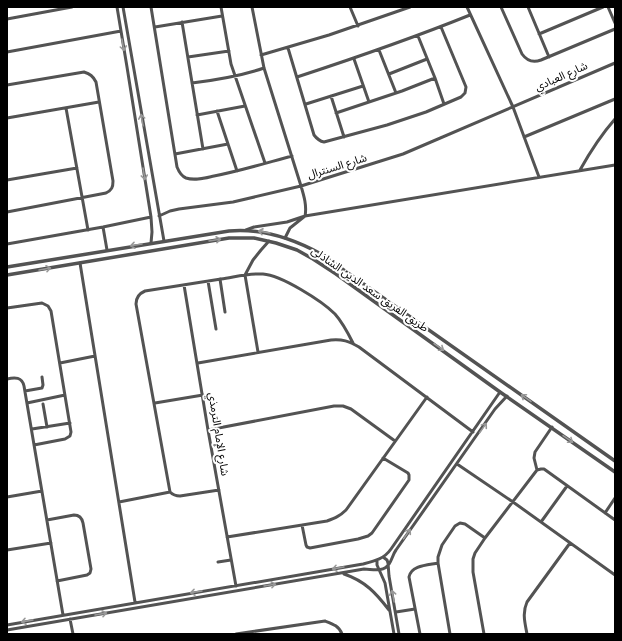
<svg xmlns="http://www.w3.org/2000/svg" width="622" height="641" font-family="Quicksand,'Noto Sans Arabic',sans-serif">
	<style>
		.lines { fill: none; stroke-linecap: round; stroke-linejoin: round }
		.minor { stroke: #535353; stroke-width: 3 }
		.tertiary { stroke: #535353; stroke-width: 3.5 }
		.oneway { stroke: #989898 }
		.labels { text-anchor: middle; stroke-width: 4; stroke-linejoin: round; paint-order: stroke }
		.street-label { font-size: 11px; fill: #000; stroke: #fff }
	</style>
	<rect width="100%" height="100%" fill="#fff"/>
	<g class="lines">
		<!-- minor -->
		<path class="minor" d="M117,7l10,60 24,150 1,15 -1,11
			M123,7l41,234
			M151,7l26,160c2,5 4,9 9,11 9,3 19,0 28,-2 26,-5 52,-13 78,-20
			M221,7l10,57 34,99
			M252,7l12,61 37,118c3,10 6,20 4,30l-15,12 -5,10
			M350,7l8,19
			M467,7l46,100 26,70
			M501,7l21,47c5,7 11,9 19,6l74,-31
			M528,7l21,50
			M608,7l7,16
			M7,19l65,-12
			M182,22l21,127
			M155,27l67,-11
			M539,34l64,-27
			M418,36l17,42 9,26
			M288,48l26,87c3,4 5,6 10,7l63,-17 39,-13 35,-15 4,-4 1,-6 -25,-60
			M379,50l17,43
			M7,52l114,-21
			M261,55l68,-20 81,-28
			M188,57l41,-6
			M354,59l15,43
			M389,74l38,-15
			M297,77c58,-19 116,-39 173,-62
			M192,83c24,-3 49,-7 72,-15
			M7,85l77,-13c6,2 9,4 12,10l17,99c0,6 -1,9 -7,12l-99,19
			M331,96l13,41
			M306,104l57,-18
			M66,108l22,122
			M217,111l20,60
			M336,113l66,-22 33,-13
			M197,115l48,-9
			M7,118l92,-16
			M524,137l91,-38
			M175,154l53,-10
			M580,170c10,-18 21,-35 35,-51
			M7,180l70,-12
			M159,216l11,-5 9,-2 54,-7 68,-16 102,-32 212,-91
			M103,227l4,23
			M246,230l8,-3 33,-5 18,-6 310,-51
			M7,244l96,-17 48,-10
			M80,263l55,339
			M220,279l5,33
			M208,281l8,48
			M184,285l24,145 28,156
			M7,308l35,-5 6,3 3,5 20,121 -1,4 -5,3 -31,6
			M258,352l-13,-77 8,-15 8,-10 8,-9
			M60,363l35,-7
			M198,363l133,-23c11,-1 18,1 28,7l114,85
			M7,379c8,-2 15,-2 17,7l39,229
			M25,391l17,-3 1,-3 -1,-8
			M27,403l38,-8
			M155,403l48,-8
			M43,404l4,23
			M32,429l38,-6
			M208,430l126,-24h9l8,3 44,32
			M457,464l56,38 102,73
			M537,470l-3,-12 1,-6 17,-25
			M219,490l-39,6c-5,0 -7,-1 -10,-4l-34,-188c0,-6 2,-10 9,-13 25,-4 50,-8 76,-12 14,-2 28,-6 42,-5 18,1 59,27 72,40 8,9 13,19 18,29
			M7,497l35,-6
			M119,502l51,-10
			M605,513l10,-15
			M47,520l27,-5c5,0 8,3 9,8l8,46 -1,4 -3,2 -30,6
			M541,522l26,-36
			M302,525l4,20 1,2 3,1 48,-9 10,-3 4,-3 37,-53v-5l-1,-2 -25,-15
			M227,537l100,-16c8,-3 13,-5 19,-11l81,-113
			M7,550l44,-7
			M383,557l4,3 1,3 1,13 10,58
			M377,560v5l8,18 9,51
			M218,562l13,-2
			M344,574c21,7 32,19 45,36
			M396,612l19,-3
			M70,619l3,15
			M7,625l356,-61c12,-3 21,-5 28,-15l109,-157
			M7,630l357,-61c8,0 19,4 25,-5 3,-4 4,-10 7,-14l99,-141 12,-13
			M236,634l89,-13c8,3 14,5 17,13
			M420,634l-11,-57c2,-12 19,-12 29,-14
			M450,634l-12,-71v-6l4,-12 13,-19 5,-3 5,1 20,14
			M484,634l-11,-62v-13l2,-6 10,-15 52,-68 4,-1h3l71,51
			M527,634c-2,-11 -5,-21 0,-32l43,-59"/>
		<!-- tertiary -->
		<path class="tertiary" d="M7,267l222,-36c33,-3 63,7 92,23l294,207
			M7,275l222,-37h25l22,5 21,7 16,9 23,15 164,118 115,80"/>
	</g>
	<!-- one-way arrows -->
	<defs><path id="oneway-shaft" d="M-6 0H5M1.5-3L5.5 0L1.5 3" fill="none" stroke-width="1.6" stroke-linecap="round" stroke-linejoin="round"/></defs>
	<g class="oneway">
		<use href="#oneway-shaft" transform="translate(123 45) rotate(80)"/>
		<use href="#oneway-shaft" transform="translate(142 120) rotate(-100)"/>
		<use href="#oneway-shaft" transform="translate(144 174) rotate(81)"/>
		<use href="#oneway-shaft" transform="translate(264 232) rotate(-170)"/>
		<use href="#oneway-shaft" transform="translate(215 240) rotate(-9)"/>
		<use href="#oneway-shaft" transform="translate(136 245) rotate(171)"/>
		<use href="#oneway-shaft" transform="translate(45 269) rotate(-10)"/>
		<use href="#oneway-shaft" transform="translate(439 347) rotate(35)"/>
		<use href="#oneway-shaft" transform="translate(526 398) rotate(-145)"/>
		<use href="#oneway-shaft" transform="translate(483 428) rotate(-55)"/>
		<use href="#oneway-shaft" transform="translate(568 439) rotate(35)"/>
		<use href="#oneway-shaft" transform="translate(407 534) rotate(-55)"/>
		<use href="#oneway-shaft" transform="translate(338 568) rotate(170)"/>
		<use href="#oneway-shaft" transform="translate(270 585) rotate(-9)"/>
		<use href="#oneway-shaft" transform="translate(196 592) rotate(171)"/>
		<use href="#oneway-shaft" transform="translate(393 596) rotate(-101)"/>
		<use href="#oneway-shaft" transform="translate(101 614) rotate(-10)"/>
		<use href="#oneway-shaft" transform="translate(27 621) rotate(170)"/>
	</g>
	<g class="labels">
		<!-- street labels -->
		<g class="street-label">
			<text transform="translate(561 76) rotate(-24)" y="4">شارع العبادي</text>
			<text transform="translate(337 166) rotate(-17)" y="4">شارع السنترال</text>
			<text transform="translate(370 289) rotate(35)" y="4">طريق الفريق سعد الدين الشاذلى</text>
			<text transform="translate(219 434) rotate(81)" y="4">شارع الإمام الترمذي</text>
		</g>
	</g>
	<!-- border -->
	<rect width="622" height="641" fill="none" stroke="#000000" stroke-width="16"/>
</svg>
